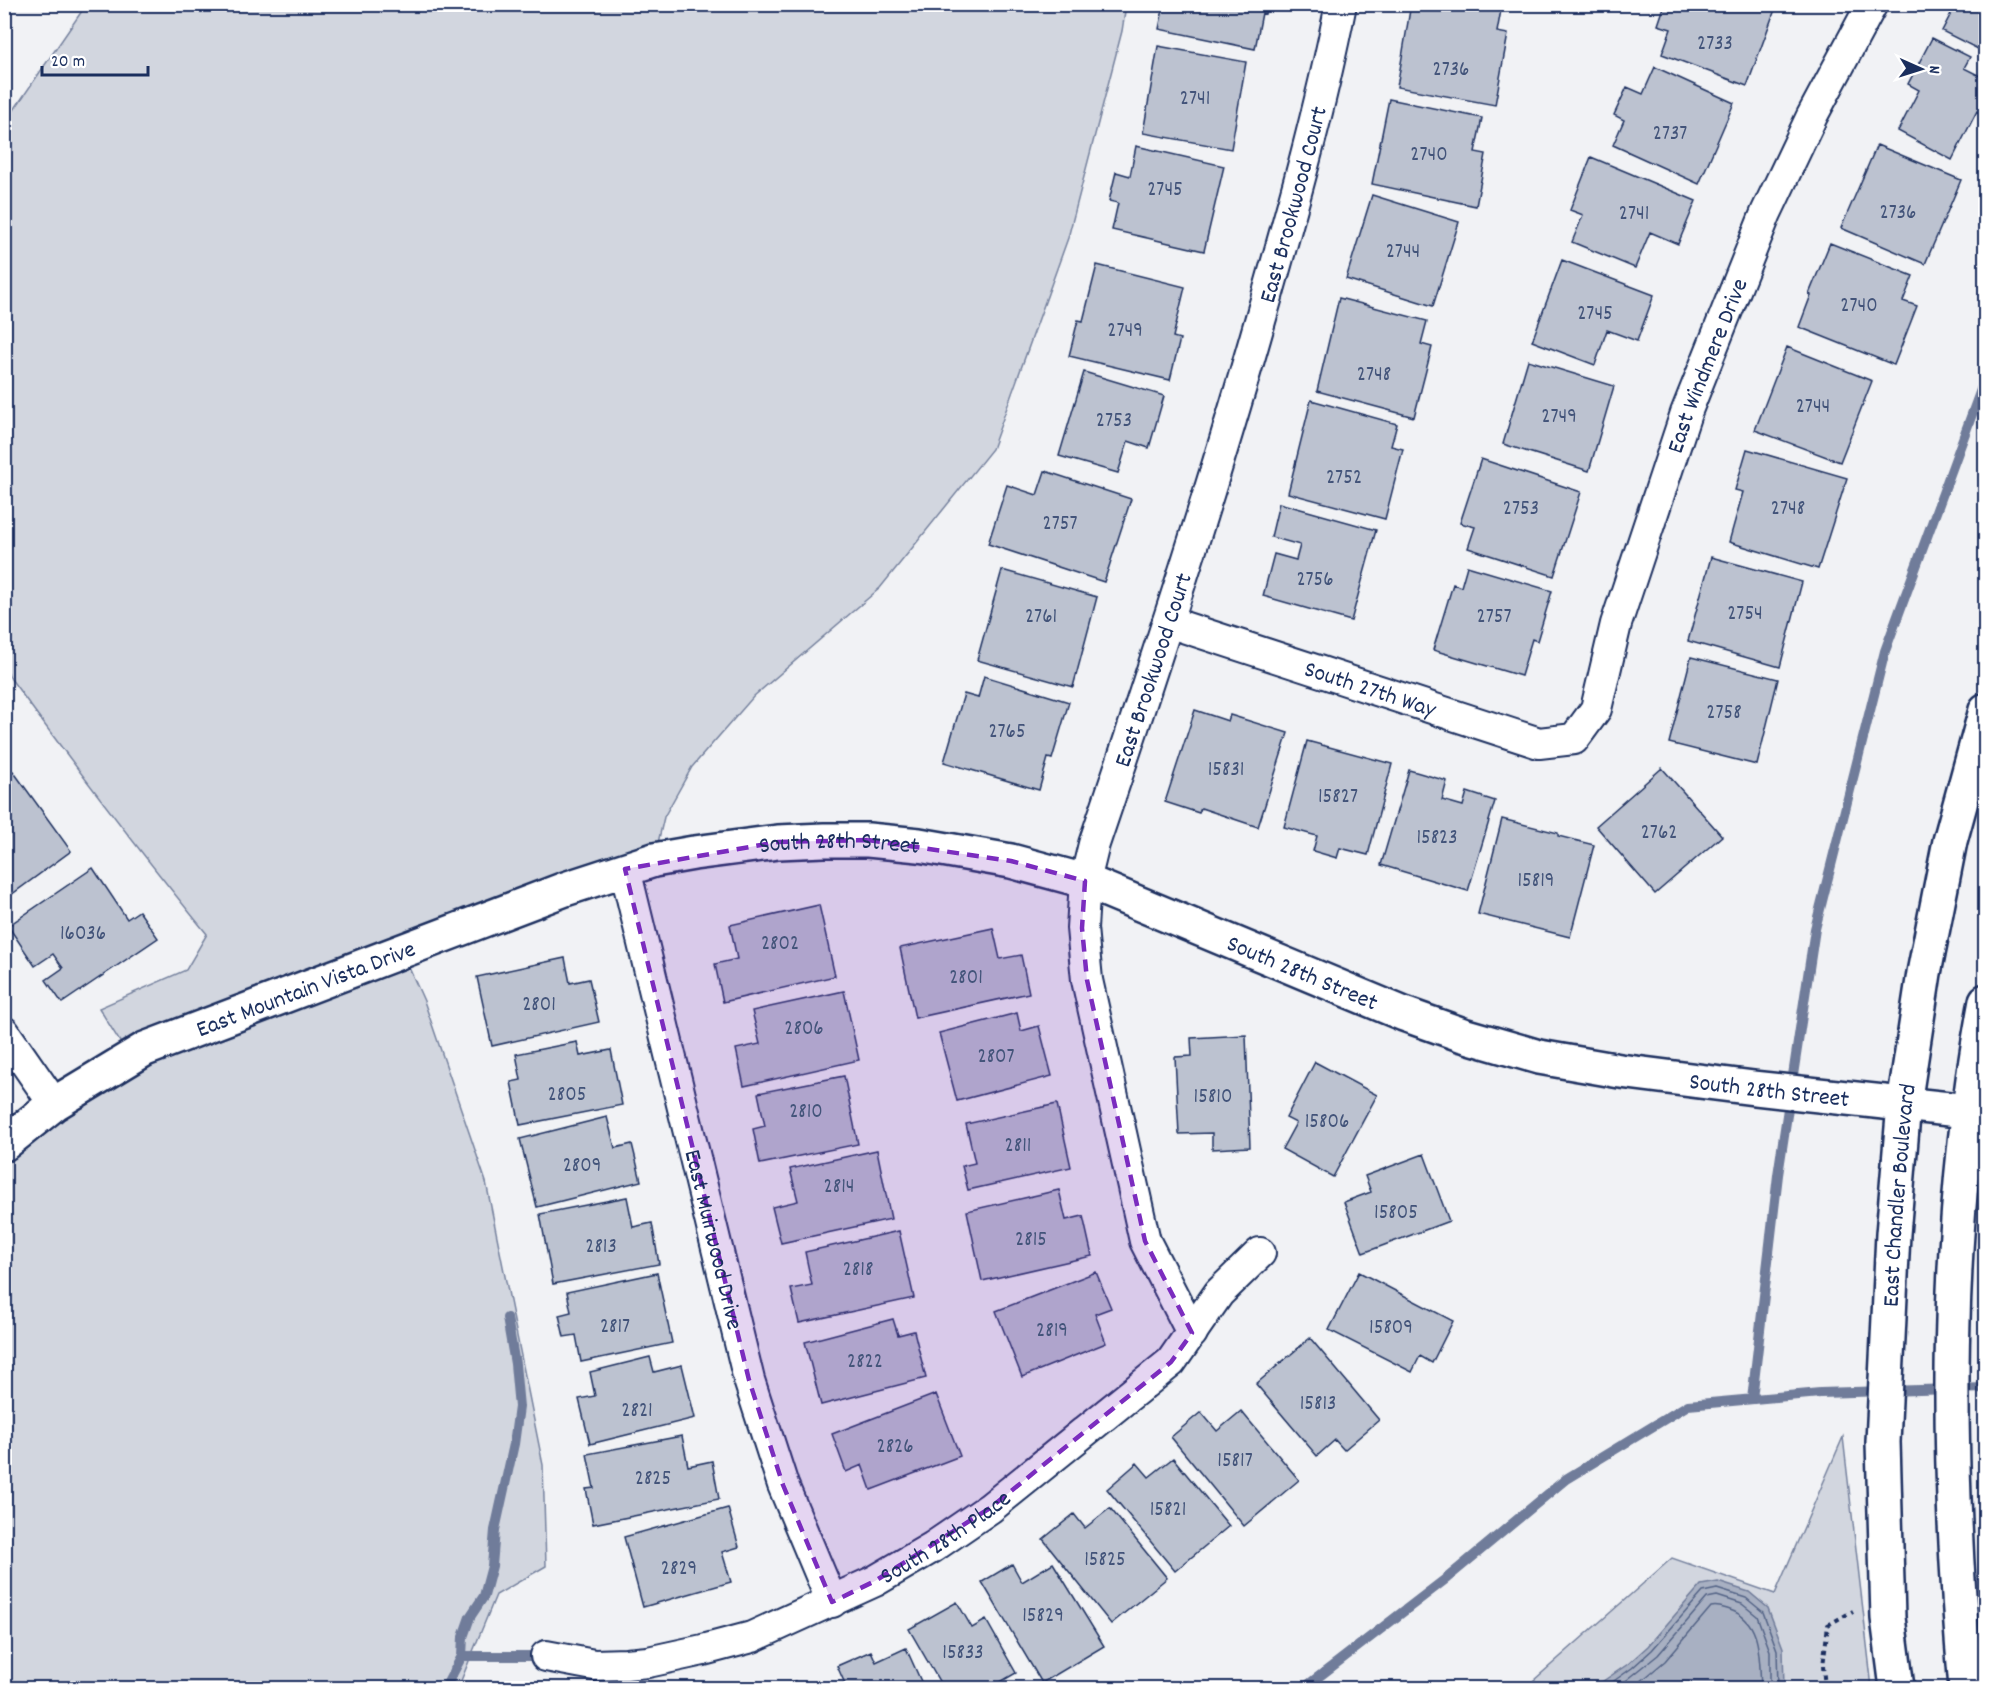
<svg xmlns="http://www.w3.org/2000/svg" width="1990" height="1693" font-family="Dekko,sans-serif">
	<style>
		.green { fill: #d2d6df; stroke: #76829e; stroke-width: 1.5 }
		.water { fill: #a8b0c2; stroke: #707c9a; stroke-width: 1.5 }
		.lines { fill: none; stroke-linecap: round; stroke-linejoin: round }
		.shore { stroke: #536386; stroke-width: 1.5 }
		.stream { stroke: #707c9a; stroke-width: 10 }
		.building { fill: #bcc2d0; stroke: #1b2f5e; stroke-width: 1.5 }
		.street-casing { stroke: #1b2f5e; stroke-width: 34 }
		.secondary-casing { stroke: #1b2f5e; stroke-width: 38 }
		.path { stroke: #1b2f5e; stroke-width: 4; stroke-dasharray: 4.5 4.5; stroke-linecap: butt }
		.street { stroke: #fff; stroke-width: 30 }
		.secondary { stroke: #fff; stroke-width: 33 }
		.marked { fill: #7b2cbf; fill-opacity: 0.2; stroke: #7b2cbf; stroke-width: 4.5; stroke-dasharray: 12 8; stroke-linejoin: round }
		.labels { text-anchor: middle; stroke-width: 4.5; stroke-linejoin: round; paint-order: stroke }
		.number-label { font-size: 21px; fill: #43547a }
		.street-label { font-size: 24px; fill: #1b2f5e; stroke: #fff }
	</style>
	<rect width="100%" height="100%" fill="#f1f2f5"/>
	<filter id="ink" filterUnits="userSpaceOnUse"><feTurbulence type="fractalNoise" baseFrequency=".0167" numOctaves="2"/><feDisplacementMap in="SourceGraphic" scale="12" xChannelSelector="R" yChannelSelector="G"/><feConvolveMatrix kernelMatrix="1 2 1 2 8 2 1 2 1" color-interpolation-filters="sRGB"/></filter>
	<g filter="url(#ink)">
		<!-- green -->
		<path class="green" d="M86,5h1040l-4,26 -54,207 -76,211 -112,139 -126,108 -62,71 -28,50 -10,43 -252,92 22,49 62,181 57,283 3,101 -50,29 -38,93h-453v-544l125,-86 -31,-50 87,-38 21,-36c-68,-83 -133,-169 -196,-255l-6,-12v-544z
			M1843,1437l29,251h-347l147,-130 103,36z"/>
		<!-- water -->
		<path class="water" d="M1718,1582l31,10 19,16 15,40 1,40h-191l35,-24 20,-18 53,-61z"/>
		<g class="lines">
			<!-- shore -->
			<path class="shore" d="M1604,1688l28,-20 20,-18 51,-58 14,-3 29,9 17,14 14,38 1,38
				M1617,1688l41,-33 49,-57 10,-2 25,8 15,12 13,35v37
				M1633,1688l32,-27 46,-54c7,-2 12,1 19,3 33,11 29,50 31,78"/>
			<!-- stream -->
			<path class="stream" d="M1752,1399l26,-224 37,-246 70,-278 101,-275
				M462,1656l1,-19 7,-20 14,-21 8,-30 3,-36 19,-86 5,-37 -4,-43 -8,-46
				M445,1688l17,-32h84
				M1304,1688l143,-110 119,-99 122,-74 132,-12 166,-5"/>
		</g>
		<!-- building -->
		<path class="building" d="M1164,4h103l-2,10 -3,-1 -7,36 -96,-20z
			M1411,4h62l28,6 -4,22 11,2 -13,71 -98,-18z
			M1665,4h112l-30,82 -85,-32 9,-25 -13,-4z
			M1956,4h4l11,6 3,-6h12v49l-44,-22z
			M1932,38l38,19 -6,11 22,11v36l-9,-4 -25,49 -54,-29 21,-41 -11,-6z
			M1158,46l88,16 -15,87 -88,-16z
			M1655,67l79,36 -35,81 -86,-39 11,-25 -10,-5 13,-28 16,7z
			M1389,99l93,19 -7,34 11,2 -10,52 -104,-22z
			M1877,145l84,35 -36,84 -84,-36z
			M1136,146l88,20 -20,85 -92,-21 6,-27 -9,-2 7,-29 14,4z
			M1591,157l105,44 -18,43 -28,-12 -15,36 -63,-26 11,-27 -13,-5z
			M1372,195l87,27 -26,84 -87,-27z
			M1830,243l83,33 -10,25 14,5 -23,59 -95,-38 12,-32 -2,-1z
			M1562,260l92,35 -17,46 -30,-11 -12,35 -63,-24z
			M1097,265l88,22 -12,50 7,2 -10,41 -101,-24 9,-36 5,1z
			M1339,298l88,23 -6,23 11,3 -18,70 -97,-26z
			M1787,347l85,34 -32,81 -85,-32z
			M1528,360l86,26 -25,85 -86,-27z
			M1084,372l80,24 -15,52 -21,-7 -10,32 -59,-17z
			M1311,400l86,24 -6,22 12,3 -18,70 -97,-26z
			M1747,449l100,29 -29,91 -89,-27 14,-50 -8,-2z
			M1481,459l100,33 -27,84 -86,-28 7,-21 -15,-4z
			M1045,471l86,28 -27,83 -116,-38 19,-59 30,10z
			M1279,503l97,27 -25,91 -88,-25 11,-42 22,6 4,-15 -29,-8z
			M1711,557l91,25 -22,85 -92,-26z
			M1467,566l85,25 -15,50 -5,-2 -11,37 -88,-26 20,-66 8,3z
			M1002,570l95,27 -24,90 -96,-27z
			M1691,657l87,22 -21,86 -88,-22z
			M984,676l85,26 -17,57 -4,-1 -9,32 -95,-28 20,-68 14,4z
			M1195,710l33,11 2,-6 58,18 -30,94 -57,-19 -2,5 -34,-11z
			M1307,741l85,23 -24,91 -28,-7 -3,10 -24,-7 4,-15 -33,-9z
			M1662,768l60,68 -67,58 -59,-68z
			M1409,770l38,11 -5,19 21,6 4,-14 28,9 -27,90 -87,-26z
			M13,771l58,80 -67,49v-123z
			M1502,819l56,14v3l36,9 -24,92 -92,-23z
			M93,868l34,51 12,-8 19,27 -96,65 -16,-23 17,-12 -10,-14 -18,12 -27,-40z
			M819,905l16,71 -112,26 -8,-38 22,-5 -7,-34z
			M993,928l7,31 21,-4 8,38 -114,25 -15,-70z
			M565,958l5,25 19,-4 10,43 -107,24 -15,-69z
			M844,991l15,69 -115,26 -8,-37 24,-5 -8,-33z
			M1017,1013l4,18 18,-5 13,50 -95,25 -18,-68z
			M1246,1035l4,112 -38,2v-16l-33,1 -4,-77 17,-1 -1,-18z
			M577,1042l3,14 31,-6 11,55 -102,20 -9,-43 10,-2 -5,-26z
			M1315,1062l62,33 -44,82 -51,-28 14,-26 -10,-5z
			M844,1076l14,68 -98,20 -7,-35 12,-3 -7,-33z
			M1057,1104l14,63 -103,23 -6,-24 13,-3 -9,-39z
			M607,1117l8,31 17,-4 9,37 -104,26 -17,-68z
			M877,1150l14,69 -110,24 -9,-36 26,-6 -8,-32z
			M1424,1154l25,67 -86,32 -19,-51 27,-10 -6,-16z
			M1059,1190l7,30 17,-4 9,40 -110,25 -15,-70z
			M627,1197l6,30 19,-4 7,41 -106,20 -13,-70z
			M899,1231l15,67 -115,25 -8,-34 21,-4 -7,-33z
			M1096,1272l15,36 -16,6 11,29 -84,34 -26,-66z
			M1359,1272l94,49 -21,42 -12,-7 -8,16 -83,-42z
			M657,1273l15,70 -91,19 -5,-27 -12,2 -5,-22 12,-3 -4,-20z
			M893,1319l5,16 16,-4 12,47 -105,27 -16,-63z
			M1310,1338l69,82 -35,30 -9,-10 -18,16 -61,-72z
			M650,1357l4,15 28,-7 13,53 -105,26 -11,-45 16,-3 -5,-24z
			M936,1394l24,62 -89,34 -9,-25 -16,7 -14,-38z
			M1241,1411l58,69 -55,46 -73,-89 30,-25 16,19z
			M682,1436l6,30 24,-5 7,38 -126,25 -7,-35 8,-1 -7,-34z
			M1173,1458l56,68 -54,45 -68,-82 30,-26 12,14z
			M728,1508l11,39 -17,5 9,30 -88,25 -19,-70z
			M1110,1508l57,70 -56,46 -68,-85 31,-25 11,14z
			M1053,1563l51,83 -62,37 -60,-101 30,-18 10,18z
			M957,1602l15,26 14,-8 30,53 -26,15h-47l-34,-59z
			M906,1648l18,40h-77l-10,-22 34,-15 5,11z
			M795,1681l3,7h-22z"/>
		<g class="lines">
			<!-- street casing -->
			<g class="street-casing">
				<g id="street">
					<path id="s1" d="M1168,622l371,121 35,-4 22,-30 20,-85 70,-211 80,-200 46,-97 60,-112"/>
					<path id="s2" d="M625,869l124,511 34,105 49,117"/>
					<path d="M4,1032l50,72"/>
					<path id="s3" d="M1192,1333l-47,-92 -58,-261 -5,-52 3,-47 9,-37c59,-174 116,-347 166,-523 30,-105 60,-210 81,-317"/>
					<path id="s4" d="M546,1656l48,9 32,-1 22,-2 55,-12 49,-13 123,-56 58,-34 57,-39 181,-146 48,-69 41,-40"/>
				</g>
			</g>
			<!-- secondary casing -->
			<g class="secondary-casing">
				<g id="secondary">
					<path id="s5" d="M4,1144l50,-40 91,-55 420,-160 89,-29 40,-7 84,-11 46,-2h44l51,5 92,16 74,20 319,133 59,21 76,22 81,14 134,17 214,23"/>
					<path id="s6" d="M1897,1688l-9,-70 -5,-176 10,-208 11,-130 20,-131 26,-132 36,-131"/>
					<path d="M1966,1688c-20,-229 -23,-460 20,-687"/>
				</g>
			</g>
			<!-- path -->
			<path class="path" d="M1825,1688l-2,-22 5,-41 25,-14"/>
			<!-- street -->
			<use href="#street" class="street"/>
			<!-- secondary -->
			<use href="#secondary" class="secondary"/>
		</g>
	</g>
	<!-- marked area -->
	<path class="marked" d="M868,840l143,21 74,20 -3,47 5,52 58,261 47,92 -21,29 -181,146 -115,73 -43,21 -49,-117 -34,-105 -124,-511 153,-27z"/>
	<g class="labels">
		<!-- number labels -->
		<g class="number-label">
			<text x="1715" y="49">2733</text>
			<text x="1451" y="75">2736</text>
			<text x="1195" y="104">2741</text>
			<text x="1670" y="139">2737</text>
			<text x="1429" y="160">2740</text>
			<text x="1165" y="195">2745</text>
			<text x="1898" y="218">2736</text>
			<text x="1634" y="219">2741</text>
			<text x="1403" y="257">2744</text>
			<text x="1859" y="311">2740</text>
			<text x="1595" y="319">2745</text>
			<text x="1125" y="336">2749</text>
			<text x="1374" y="380">2748</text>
			<text x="1813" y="412">2744</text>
			<text x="1559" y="422">2749</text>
			<text x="1114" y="426">2753</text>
			<text x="1344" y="483">2752</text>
			<text x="1521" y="514">2753</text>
			<text x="1788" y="514">2748</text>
			<text x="1060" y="529">2757</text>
			<text x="1315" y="585">2756</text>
			<text x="1745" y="619">2754</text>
			<text x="1041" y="622">2761</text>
			<text x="1494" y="622">2757</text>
			<text x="1724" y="718">2758</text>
			<text x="1007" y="737">2765</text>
			<text x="1226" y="775">15831</text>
			<text x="1338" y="802">15827</text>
			<text x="1659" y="838">2762</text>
			<text x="1437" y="843">15823</text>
			<text x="1536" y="886">15819</text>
			<text x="83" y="939">16036</text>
			<text x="780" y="949">2802</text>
			<text x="966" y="983">2801</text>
			<text x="539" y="1010">2801</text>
			<text x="804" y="1034">2806</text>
			<text x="996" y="1062">2807</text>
			<text x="567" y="1100">2805</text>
			<text x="1213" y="1102">15810</text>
			<text x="806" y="1117">2810</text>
			<text x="1327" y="1127">15806</text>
			<text x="1018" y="1151">2811</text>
			<text x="582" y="1171">2809</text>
			<text x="839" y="1192">2814</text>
			<text x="1396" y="1218">15805</text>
			<text x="1031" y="1245">2815</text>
			<text x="601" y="1252">2813</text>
			<text x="858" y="1275">2818</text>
			<text x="615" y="1332">2817</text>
			<text x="1391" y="1333">15809</text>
			<text x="1052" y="1336">2819</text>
			<text x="865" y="1367">2822</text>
			<text x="1318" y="1409">15813</text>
			<text x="637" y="1416">2821</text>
			<text x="895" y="1452">2826</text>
			<text x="1235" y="1466">15817</text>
			<text x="653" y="1484">2825</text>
			<text x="1168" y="1515">15821</text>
			<text x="1105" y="1565">15825</text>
			<text x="679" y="1574">2829</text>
			<text x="1043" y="1621">15829</text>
			<text x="963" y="1658">15833</text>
		</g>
		<!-- street labels -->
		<g class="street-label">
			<text dy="8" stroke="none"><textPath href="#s3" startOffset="1178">East Brookwood Court</textPath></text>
			<text dy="8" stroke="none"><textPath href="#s1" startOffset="824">East Windmere Drive</textPath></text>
			<text dy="8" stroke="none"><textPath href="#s3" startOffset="692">East Brookwood Court</textPath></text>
			<text dy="8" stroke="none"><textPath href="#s1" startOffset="213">South 27th Way</textPath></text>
			<text dy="8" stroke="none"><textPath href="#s5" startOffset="900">South 28th Street</textPath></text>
			<text dy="8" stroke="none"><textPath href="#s5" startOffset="1386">South 28th Street</textPath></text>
			<text dy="8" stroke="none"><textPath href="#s5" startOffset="342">East Mountain Vista Drive</textPath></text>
			<text dy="8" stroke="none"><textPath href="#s5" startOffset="1870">South 28th Street</textPath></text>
			<text dy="8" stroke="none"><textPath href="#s6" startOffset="494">East Chandler Boulevard</textPath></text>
			<text dy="8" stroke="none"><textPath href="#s2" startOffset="381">East Muirwood Drive</textPath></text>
			<text dy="8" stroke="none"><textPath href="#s4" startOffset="428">South 28th Place</textPath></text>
		</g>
	</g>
	<!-- margin -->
	<rect width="1990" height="1693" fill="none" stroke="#fff" stroke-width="24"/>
	<rect x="12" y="12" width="1966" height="1669" fill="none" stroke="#1b2f5e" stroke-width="2" filter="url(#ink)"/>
	<!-- north arrow -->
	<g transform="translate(1921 69) rotate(93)" stroke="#ffffff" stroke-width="4.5" paint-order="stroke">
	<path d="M0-4.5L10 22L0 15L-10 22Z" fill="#1b2f5e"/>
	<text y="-9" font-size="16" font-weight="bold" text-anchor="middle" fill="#1b2f5e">N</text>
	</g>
	<!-- scale -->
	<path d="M42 66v9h106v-9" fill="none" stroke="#1b2f5e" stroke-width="3"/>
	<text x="51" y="66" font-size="18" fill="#1b2f5e" stroke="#ffffff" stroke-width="4.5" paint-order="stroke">20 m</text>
</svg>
